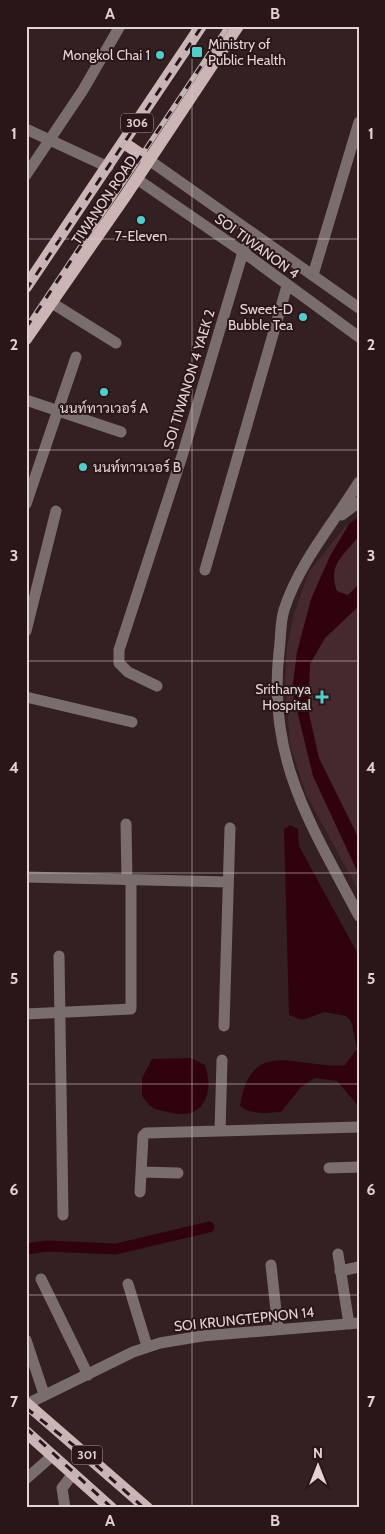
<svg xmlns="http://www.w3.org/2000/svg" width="385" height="1534" font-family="Cabin,Sarabun,sans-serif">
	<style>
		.built { fill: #45292c }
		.water { fill: #30030c }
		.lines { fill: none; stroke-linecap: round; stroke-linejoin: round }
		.canal { stroke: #30030c; stroke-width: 11 }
		.minor { stroke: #796d6e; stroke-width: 11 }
		.major { stroke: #cdb5b6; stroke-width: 12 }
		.rail-casing { stroke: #c4b4b5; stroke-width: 5 }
		.rail { stroke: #2a1618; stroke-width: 3; stroke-dasharray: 9; stroke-linecap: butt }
		.grid { fill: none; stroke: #e2d3d4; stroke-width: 1; stroke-opacity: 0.55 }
		.poi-dot { fill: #52cdcc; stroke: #2a1618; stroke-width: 2 }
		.labels { text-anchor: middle; stroke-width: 4; stroke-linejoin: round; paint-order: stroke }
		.shield { fill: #2a1618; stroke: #ab9a9c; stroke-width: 1 }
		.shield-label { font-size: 12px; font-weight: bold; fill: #e2d3d4 }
		.poi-label { font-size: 14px; fill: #e2d3d4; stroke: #2a1618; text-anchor: end }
		.street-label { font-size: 14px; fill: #e2d3d4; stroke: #2a1618 }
		.neatline { fill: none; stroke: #e2d3d4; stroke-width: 2 }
		.grid-label { font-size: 16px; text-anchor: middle; font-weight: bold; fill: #e2d3d4 }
	</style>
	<rect width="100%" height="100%" fill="#352021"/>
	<!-- built -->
	<path class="built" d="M359,517v375l-53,-98 -16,-50 -5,-64 2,-33 7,-33 15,-42 36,-45z"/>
	<!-- water -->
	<path class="water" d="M359,517v19c-15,19 -32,29 -22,55l11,4 10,-10 1,-16v37l-34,32 -15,26 -2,45 11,49 40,81v36l-46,-99 -21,-86 5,-38 14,-53 19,-43 19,-32z
		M290,825l8,4 1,17 60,110v151l-22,-26 -22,-3 -14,9 -20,25c-12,1 -31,3 -41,-6 11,-72 58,-36 105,-41l12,-16 -6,-28 -5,-5 -21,-4 -23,8 -13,-5 -5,-186z
		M191,1058l14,7c10,28 -2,58 -37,47 -4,-1 -11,-2 -15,-4 -4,-3 -8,-8 -11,-12v-18l10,-19z"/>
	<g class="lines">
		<!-- canal -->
		<path class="canal" d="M26,1249l21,-3 69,3 93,-22"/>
		<!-- minor -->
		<path class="minor" d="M26,129l82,38
			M149,160l210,148
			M26,175l57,-85 37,-64
			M137,179l106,73 116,85
			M313,275l46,-153
			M52,303l64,40
			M26,400l95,32
			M359,482c-26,42 -60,81 -75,128 -4,13 -3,28 -5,42 -12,107 32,173 80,264
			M26,504l50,-147
			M342,515l17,-13
			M205,570l82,-284
			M26,631l30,-120
			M157,686l-29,-14 -9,-9v-13l64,-197 60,-201 12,-17
			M26,697l106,25
			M126,824l1,56
			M26,877l202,5
			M59,956l4,259
			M26,1014l105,-5v-129
			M224,1026l6,-198
			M220,1131l2,-71
			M329,1168l30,-1
			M143,1172l35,1
			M140,1192l3,-56 3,-3 213,-6
			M338,1254l11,70
			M271,1265l7,64
			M340,1271l19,-4
			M41,1279l47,96
			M128,1284l19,62
			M26,1340l18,54
			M27,1404l106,-52 27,-9 42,-7 157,-13
			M26,1479l26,-23
			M65,1508l-3,-20 11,-14"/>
		<!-- major -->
		<path class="major" d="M124,143l25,17
			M26,287l175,-261
			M26,339l98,-141 114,-172
			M26,1403l121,105
			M26,1432l85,76"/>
		<!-- rail casing -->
		<g class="rail-casing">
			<path id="rail" d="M26,290l176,-264
				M26,328l202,-302
				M26,1408l51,40 67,60
				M26,1428l86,80"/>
		</g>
		<!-- rail -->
		<use href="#rail" class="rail"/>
	</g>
	<!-- grid -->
	<path class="grid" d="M192,26v1482M26,239h333M26,450h333M26,661h333M26,873h333M26,1084h333M26,1295h333"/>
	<!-- markers -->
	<g class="poi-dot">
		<rect x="191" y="46" width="12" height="12" rx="2.5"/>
		<circle cx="160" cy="55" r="5"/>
		<circle cx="141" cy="220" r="5"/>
		<circle cx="303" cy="317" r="5"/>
		<circle cx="104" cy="392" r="5"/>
		<circle cx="83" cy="467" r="5"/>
		<path d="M319.5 689.5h5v5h5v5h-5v5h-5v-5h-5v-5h5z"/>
	</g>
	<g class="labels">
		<!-- shield labels -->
		<g class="shield">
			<rect x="121" y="113.5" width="32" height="19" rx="4"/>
			<rect x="72" y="1445.5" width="30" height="19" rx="4"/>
		</g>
		<g class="shield-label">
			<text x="137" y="127">306</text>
			<text x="87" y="1459">301</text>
		</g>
		<!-- poi labels -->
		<g class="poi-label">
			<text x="208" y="49" text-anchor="start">Ministry of<tspan x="208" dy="16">Public Health</tspan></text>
			<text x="150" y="60">Mongkol Chai 1</text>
			<text x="141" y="241" text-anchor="middle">7-Eleven</text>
			<text x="293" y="314">Sweet-D<tspan x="293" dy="16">Bubble Tea</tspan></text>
			<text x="104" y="413" text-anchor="middle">นนท์ทาวเวอร์ A</text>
			<text x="93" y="472" text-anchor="start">นนท์ทาวเวอร์ B</text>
			<text x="311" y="694">Srithanya<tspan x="311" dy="16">Hospital</tspan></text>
		</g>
		<!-- street labels -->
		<g class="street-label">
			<text transform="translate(104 200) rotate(-56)" y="5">TIWANON ROAD</text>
			<text transform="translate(257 246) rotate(36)" y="5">SOI TIWANON 4</text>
			<text transform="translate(189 379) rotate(-73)" y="5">SOI TIWANON 4 YAEK 2</text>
			<text transform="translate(244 1319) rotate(-6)" y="5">SOI KRUNGTEPNON 14</text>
		</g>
	</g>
	<!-- border -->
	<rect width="385" height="1534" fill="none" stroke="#2a1618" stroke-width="55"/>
	<!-- north arrow -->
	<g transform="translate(318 1466)" stroke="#2a1618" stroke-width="4" paint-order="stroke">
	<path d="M0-4L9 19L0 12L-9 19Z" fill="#e2d3d4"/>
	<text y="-8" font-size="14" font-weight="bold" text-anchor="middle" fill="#e2d3d4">N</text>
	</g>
	<rect x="28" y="28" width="330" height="1478" class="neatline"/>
	<g class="grid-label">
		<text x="110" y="19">A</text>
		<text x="275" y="19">B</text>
		<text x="14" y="139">1</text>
		<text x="371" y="139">1</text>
		<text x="14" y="350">2</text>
		<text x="371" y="350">2</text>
		<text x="14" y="561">3</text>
		<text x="371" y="561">3</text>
		<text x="14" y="773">4</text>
		<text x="371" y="773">4</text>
		<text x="14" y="984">5</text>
		<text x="371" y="984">5</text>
		<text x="14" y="1195">6</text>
		<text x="371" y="1195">6</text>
		<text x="14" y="1407">7</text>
		<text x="371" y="1407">7</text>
		<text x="110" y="1526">A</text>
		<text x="275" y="1526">B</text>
	</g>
</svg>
